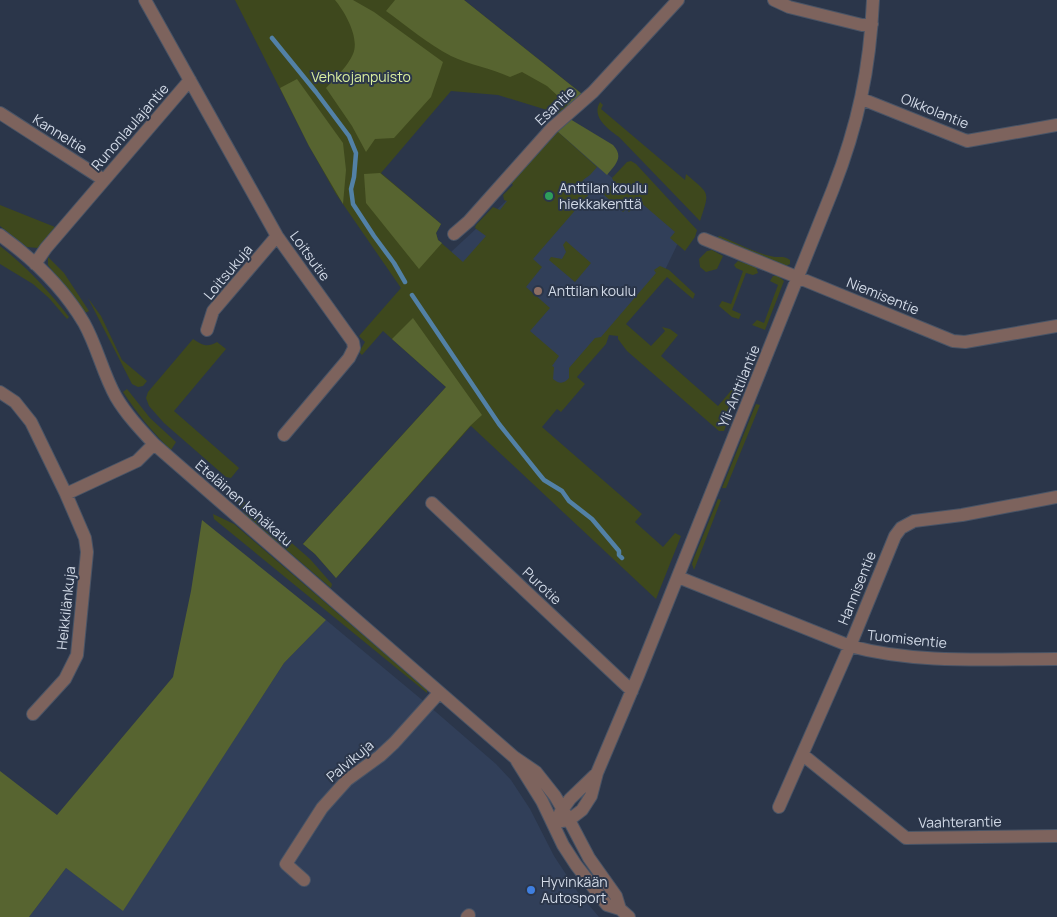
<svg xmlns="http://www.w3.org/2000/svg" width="1057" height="917" font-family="Manrope,sans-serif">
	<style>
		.built { fill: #313f59 }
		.green { fill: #3e481d }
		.forest { fill: #576430 }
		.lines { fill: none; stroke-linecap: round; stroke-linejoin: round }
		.stream { stroke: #5281a6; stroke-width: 4.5 }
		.minor-casing { stroke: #495466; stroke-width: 14 }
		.minor { stroke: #7d635d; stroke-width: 12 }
		.leisure-dot { fill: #2e9e5b; stroke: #2b364a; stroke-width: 2 }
		.education-dot { fill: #8d6e63; stroke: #2b364a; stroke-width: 2 }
		.shop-dot { fill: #3f7fe0; stroke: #2b364a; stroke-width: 2 }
		.labels { text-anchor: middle; stroke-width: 4; stroke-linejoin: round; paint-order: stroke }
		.park-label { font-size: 14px; fill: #daef9e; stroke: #2b364a }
		.street-label { font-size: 14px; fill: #d2dae7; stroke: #2b364a }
		.poi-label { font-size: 14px; fill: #d2dae7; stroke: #2b364a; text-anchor: start }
	</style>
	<rect width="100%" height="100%" fill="#2b364a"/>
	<!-- built -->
	<path class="built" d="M564,138l120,99 -7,8 -11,23 -109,127 -134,-113 28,-30 56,-52z
		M326,620l95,79 75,65 15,16 19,29 24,47 23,35 22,26h-570l37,-49 57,42 161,-247z"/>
	<!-- green -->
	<path class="green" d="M235,0h229l118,94 -22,20 -62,-19 -47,-4 -70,82 60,51 -5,9 2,7 25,22 23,-26 -11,-8 1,-3 17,-18 7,3 7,-9 -3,-1 -1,-5 10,-10 -3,-4 47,-50 40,36 -7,8 -7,5 1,5 7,7 -58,67 9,8 -16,20 24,21 -20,23 29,25 -7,10 2,1 -1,12c6,5 11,5 16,-1v-10l26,-30 6,-1 55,-64 -2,-3 6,-4 9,4 26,24 -2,5 -26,-22 -41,47 25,22 14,-15 -3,-4 8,2 8,6 -17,21 57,50 17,-20 5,4 -16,41h-5l-92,-80 -9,-12v-3l-9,-1 -3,9 -29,33 8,7 -24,28 -4,-3 -15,18 100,87 -7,8 28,25 12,-14 6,3 -25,63 -185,-173 -135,152 -21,-24 -12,-10 143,-157 -63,-56 -21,24 -3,-3 6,-10 -6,-6 42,-48 -65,-94 -27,-48z
		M600,102l3,3 -2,4 84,71 1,-6c24,21 24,16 14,47l-81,-84c-11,-8 -28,-20 -19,-35z
		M631,161l5,3 61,66 -2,7 -10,14 -15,-13 5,-6 -36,-31 -10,11 -3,-3 -3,3 -20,-18 11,-12 -2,-4 15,-16z
		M0,205l55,22 -17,21 -11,-1 -27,-21z
		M720,236c17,7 37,18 55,21 6,0 10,-1 15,3v4l-4,2 -8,-3 -60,-24 -1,-2z
		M566,241l25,22 -16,19 -26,-22 2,-3 11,2 4,-7 -3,-7z
		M0,246c27,21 48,44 69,71l-2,2 -18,-21 -16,-14 -33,-20z
		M712,250l11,6 -6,13 -11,3 -6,-5 -1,-8 8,-8z
		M48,257l16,16 25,38 -4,2 -37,-48z
		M738,261l18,6 2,6 -5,2 -7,-2 -14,37 9,4 -2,5 -7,-2 -13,-11 3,-5 9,3 12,-33 -7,-3 -2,-3z
		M773,276h5l6,5 -19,49 -13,-5 5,-5 7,3 14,-38 -8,-4z
		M88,298l13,18 21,44 25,21 -4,5 -5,1 -6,-3z
		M193,339c9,6 14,9 24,3l9,7 -52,62 65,57 -8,10 -5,-1 -62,-54 -15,-17 -3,-8 2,-6z
		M127,389l23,29 26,24 -5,8c-19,-18 -34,-37 -48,-58z
		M756,404l4,1 -34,83h-4z
		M231,490l79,69 22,25 -1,4 -84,-72 -19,-23z
		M718,499l3,1 -27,70 -2,-6 2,-6z
		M213,514l21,10 193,166v3l-213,-174z"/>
	<!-- forest -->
	<path class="forest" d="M335,0h18l21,12 69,50 -12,35 -37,41 -19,1 -9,13 -14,-26 -26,-38c9,-10 22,-22 27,-34 7,-16 -8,-42 -18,-54z
		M395,0h69l118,94 -13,12 -22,-20 -25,-14 -12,5c-19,-9 -41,-12 -59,-21 -23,-12 -44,-30 -65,-45z
		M297,79l46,64 3,27 -3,34 -34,-58 -29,-58z
		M570,119l43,26c11,12 3,19 -6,30l-50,-44z
		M380,173l61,51 -5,9 2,7 4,3 -23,26 -53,-66 -2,-29z
		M413,318l69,97 -12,11 -134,152 -21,-24 -12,-10 143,-157 -54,-48z
		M202,520l124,100 -42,43 -161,248 -57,-43 -37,49h-29v-146l57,44 116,-138 18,-86z"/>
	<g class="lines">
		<!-- stream -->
		<path class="stream" d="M272,38l44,54 33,44 7,17 -2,24 -3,12 2,15 21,32 20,27 11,19
			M412,295l87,129 40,50 5,6 18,11 7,10 23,18 27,32v4l3,3"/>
		<!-- minor casing -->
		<g class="minor-casing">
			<path id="minor" d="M145,0l132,236 76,106 1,6 -5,10 -65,77
				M774,0l15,7 73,18 10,-1
				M862,99l105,42 90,-16
				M0,113l104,67
				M454,234l15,-13 83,-93 41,-36 85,-92
				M0,235c32,23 64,54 84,88 13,23 19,51 32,74 10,17 24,32 38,47l360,313 22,15 19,24 14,24 20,38 27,38 4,13 9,8
				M704,239l249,102 12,1 92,-16
				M35,264l11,-16 144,-168
				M207,330l6,-19 64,-75
				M0,392l15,10 16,20 35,72 19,44 2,14 -10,103 -12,24 -32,35
				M66,494l71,-33 17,-17
				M432,503l200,188
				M678,577l172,69c66,18 139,13 207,13
				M803,755l103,83 151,-2
				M517,761l25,40 21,44 13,20 31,40 13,4
				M779,807l71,-161 45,-110 6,-8 13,-7 48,-6 95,-18
				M560,813l10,-14 27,-26
				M554,822l15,-2 13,-10 9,-14 6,-23 41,-97 195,-487c25,-64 37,-120 40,-189
				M304,880l-18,-16 36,-56 25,-28 33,-24 14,-13 45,-50
				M467,917l2,-2"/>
		</g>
		<!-- minor -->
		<use href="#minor" class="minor"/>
	</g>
	<!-- markers -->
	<circle class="leisure-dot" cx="549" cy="196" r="5"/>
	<circle class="education-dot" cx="538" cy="291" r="5"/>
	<circle class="shop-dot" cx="531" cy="890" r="5"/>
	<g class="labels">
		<!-- park labels -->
		<g class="park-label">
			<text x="361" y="82">Vehkojanpuisto</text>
		</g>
		<!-- street labels -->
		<g class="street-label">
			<text transform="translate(555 106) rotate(-43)" y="5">Esantie</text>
			<text transform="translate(935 111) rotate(22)" y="5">Olkkolantie</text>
			<text transform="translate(130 127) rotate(-49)" y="5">Runonlaulajantie</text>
			<text transform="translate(60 134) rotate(32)" y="5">Kanneltie</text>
			<text transform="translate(310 256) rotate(54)" y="5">Loitsutie</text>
			<text transform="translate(228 272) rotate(-50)" y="5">Loitsukuja</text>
			<text transform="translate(883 296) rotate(22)" y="5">Niemisentie</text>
			<text transform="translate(739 386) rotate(-68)" y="5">Yli-Anttilantie</text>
			<text transform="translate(244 503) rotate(41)" y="5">Eteläinen kehäkatu</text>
			<text transform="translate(542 586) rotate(43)" y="5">Purotie</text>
			<text transform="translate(857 588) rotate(-68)" y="5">Hannisentie</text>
			<text transform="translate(66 608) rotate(-84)" y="5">Heikkilänkuja</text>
			<text transform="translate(907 639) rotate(6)" y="5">Tuomisentie</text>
			<text transform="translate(350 761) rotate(-40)" y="5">Palvikuja</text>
			<text transform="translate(960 822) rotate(-1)" y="5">Vaahterantie</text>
		</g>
		<!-- poi labels -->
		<g class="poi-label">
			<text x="559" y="193">Anttilan koulu<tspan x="559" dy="16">hiekkakenttä</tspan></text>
			<text x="548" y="296">Anttilan koulu</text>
			<text x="541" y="887">Hyvinkään<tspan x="541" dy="16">Autosport</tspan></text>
		</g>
	</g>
</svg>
